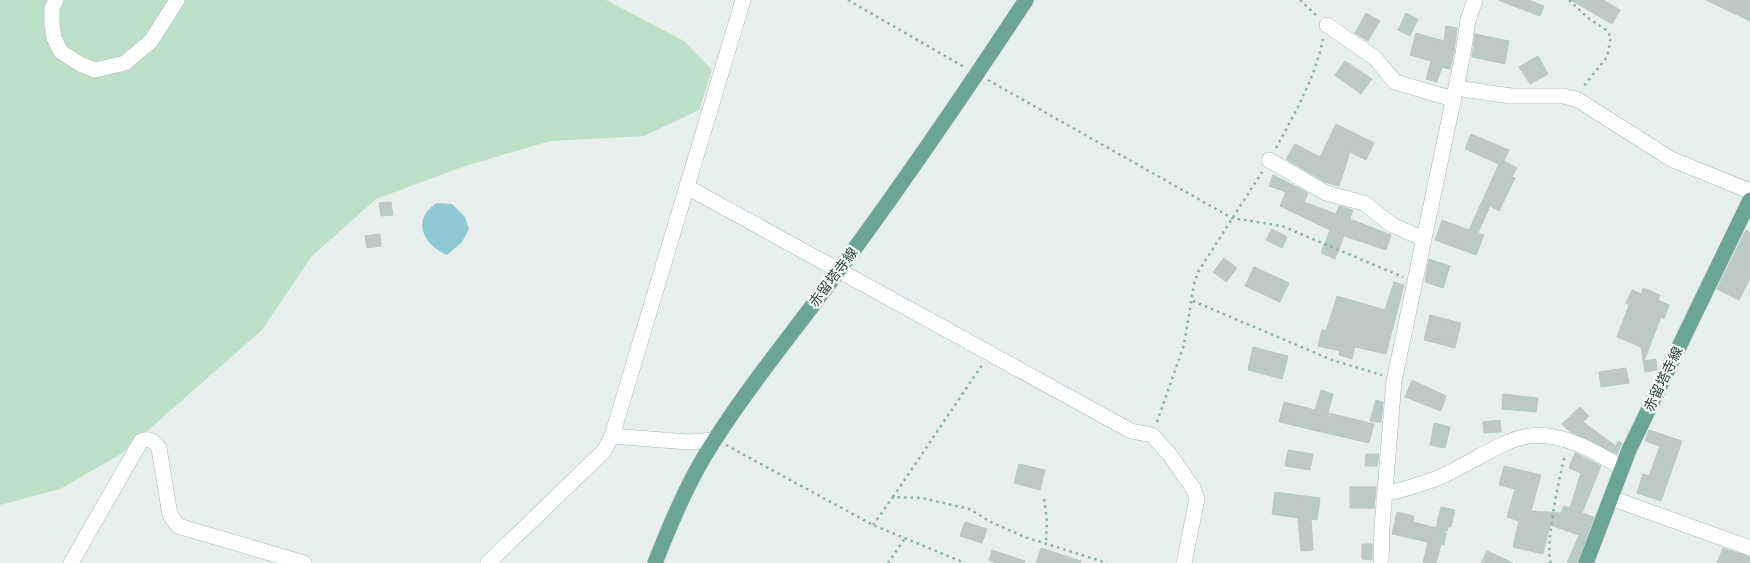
<svg xmlns="http://www.w3.org/2000/svg" width="1750" height="563" font-family="Barlow,'Noto Sans JP',sans-serif">
	<style>
		.green { fill: #bfe0c8 }
		.water { fill: #8ec9d4 }
		.building { fill: #bbcac4; stroke: #b8c9c2 }
		.lines { fill: none; stroke-linecap: round; stroke-linejoin: round }
		.minor-casing { stroke: #a8b8b2; stroke-width: 16 }
		.major-casing { stroke: #c2cac8; stroke-width: 16 }
		.path { stroke: #86b3a5; stroke-width: 2.5; stroke-dasharray: 2.5 4; stroke-linecap: butt }
		.minor { stroke: #fff; stroke-width: 15 }
		.major { stroke: #6aa596; stroke-width: 15 }
		.labels { text-anchor: middle; stroke-width: 4.5; stroke-linejoin: round; paint-order: stroke }
		.street-label { font-size: 14px; fill: #24423a; stroke: #f7fbf9 }
	</style>
	<rect width="100%" height="100%" fill="#e6efeb"/>
	<!-- green -->
	<path class="green" d="M0,0h606l78,41 28,29 -13,40 -55,26 -94,5 -88,26 -86,32 -65,58 -49,73 -141,124 -61,35 -60,16z"/>
	<!-- water -->
	<path class="water" d="M437,203l15,1 13,13 4,12 -7,13 -15,13c-23,-9 -37,-36 -10,-52z"/>
	<!-- building -->
	<path class="building" d="M1498,0h30l16,6 -4,10z
		M1571,0h33l16,10 -8,14z
		M1706,0h44v21z
		M1366,13l14,8 -12,20 -13,-8z
		M1406,13l12,6 -8,17 -12,-6z
		M1446,26l11,2 -3,24 -4,17 -8,-2 -5,15 -11,-3 5,-18 -21,-6 6,-22 28,8z
		M1475,34l34,7 -4,23 -33,-7z
		M1538,56l10,18 -18,10 -11,-17z
		M1345,61l27,18 -11,15 -26,-19z
		M1336,124l38,19 -8,17 -16,-8 -11,34 -14,-4 -39,-23 9,-15 25,13z
		M1471,134l38,16 -5,11 13,7 -5,9 3,1 -16,33 -9,-5 -12,27 6,2 -8,20 -41,-15 7,-20 27,10 30,-66 -34,-15z
		M1273,175l35,18 -4,9 32,12 3,-8 14,4 -3,9 41,16 -5,15 -42,-14 -9,23 -14,-6 9,-23 -50,-24 6,-14 -17,-6z
		M391,202l2,13 -12,1 -2,-13z
		M1272,229l15,8 -5,11 -16,-8z
		M1746,230l4,2v46l-11,22 -22,-11z
		M380,234l1,12 -14,2 -2,-12z
		M1224,258l13,10 -11,14 -13,-10z
		M1429,259l21,7 -7,22 -18,-6z
		M1254,267l35,16 -9,19 -35,-16z
		M1394,282l10,3 -18,69 -31,-7 -3,12 -13,-4 1,-4 -22,-5 4,-16 4,1 11,-35 48,14z
		M1643,288l17,7 -2,5 11,5 -5,14 -3,-2 -17,44 12,-2 1,11 -12,2 -4,-25 -24,-10 12,-32 -3,-2 6,-13 9,4z
		M1430,315l31,8 -6,25 -31,-8z
		M1253,347l35,9 -6,23 -34,-9z
		M1626,368l3,15 -28,4 -2,-15z
		M1412,380l34,16 -5,15 -36,-14z
		M1321,390l12,4 -5,19 46,11 -5,19 -90,-21 5,-20 31,8z
		M1503,394l35,4 -2,14 -34,-3z
		M1376,400l7,2 -2,20h-5l-6,-1z
		M1580,407l9,9 -6,6 33,24 2,-5 4,2 -5,11 -48,-23 -7,-7z
		M1500,420l1,12 -17,1 -1,-11z
		M1434,423l16,4 -5,21 -15,-3z
		M1649,430l33,11 -21,60 -24,-8 6,-19 6,2 11,-30 -15,-5z
		M1288,450l25,4 -3,16 -25,-4z
		M1575,453l26,13 -19,47 12,4 -17,46h-10l12,-28 -29,-10 -7,29 -30,-7 6,-26 -12,-4 8,-28 -16,-4 5,-19 37,9 -10,36 30,2 3,-7 6,2 11,-35 -12,-5z
		M1366,454h13l-2,12h-12z
		M1019,464l26,6 -5,20 -26,-7z
		M1350,487h26l-2,21h-24z
		M1275,492l45,6 -3,22 -6,-1 2,31 -12,1 -3,-33 -26,-4z
		M1441,507l14,3 -4,17h-3l-1,4h-5l4,2 -2,12 -3,-1 -5,19h-13l5,-21 -36,-8 5,-22 17,4 -1,6 23,6z
		M965,522l22,7 -5,14 -22,-7z
		M1362,544h10v16l-10,-1z
		M1041,548l40,13v2h-45z
		M1723,548l27,9v6h-33z
		M992,550l33,11v2h-29l-7,-3z
		M1487,551l26,12h-32z"/>
	<g class="lines">
		<!-- minor casing -->
		<g class="minor-casing">
			<path id="minor" d="M56,0l-4,8v16l2,14 7,14 19,12 15,6 30,-7 26,-22 26,-41
				M1327,25l48,33 20,24 58,17
				M1456,88l55,8h53l14,4 93,59 79,32
				M1269,160l57,33 38,10 28,22 32,14
				M687,187l444,244 21,4 18,20 23,33 4,11 -13,64
				M612,436l76,6 27,-2
				M1385,494c18,-5 37,-9 55,-17 23,-10 45,-25 68,-35 39,-18 81,5 114,26
				M1611,498l139,50
				M71,563l70,-122c9,-3 13,0 18,7l11,67 8,11 126,37
				M488,563l116,-112 8,-15 131,-436
				M1381,563l1,-36 12,-146 69,-327 5,-34 7,-20"/>
		</g>
		<!-- major casing -->
		<g class="major-casing">
			<path id="major" d="M655,563c14,-36 29,-72 49,-106 40,-66 90,-125 135,-187 65,-88 127,-179 187,-270
				M1586,563l43,-113 121,-250"/>
		</g>
		<!-- path -->
		<path class="path" d="M848,0l118,68
			M1300,0l17,16
			M1569,0l19,18 18,12 5,7 -4,20 -25,31
			M988,80l244,138 50,8 121,51
			M1276,148c19,-35 39,-70 47,-109
			M1193,301l139,59 50,15
			M1157,422l27,-77 10,-61 4,-12 64,-100
			M726,445l147,80 92,38
			M893,497l89,-132
			M1044,499l3,21 -1,23
			M873,525l20,-28 29,1 47,11 22,13 34,15 82,26
			M888,563l17,-25
			M1551,563c-7,-14 9,-90 14,-108"/>
		<!-- minor -->
		<use href="#minor" class="minor"/>
		<!-- major -->
		<use href="#major" class="major"/>
	</g>
	<g class="labels">
		<!-- street labels -->
		<g class="street-label">
			<text transform="translate(833 277) rotate(-53)" y="5">赤留塔寺線</text>
			<text transform="translate(1663 379) rotate(-64)" y="5">赤留塔寺線</text>
		</g>
	</g>
</svg>
